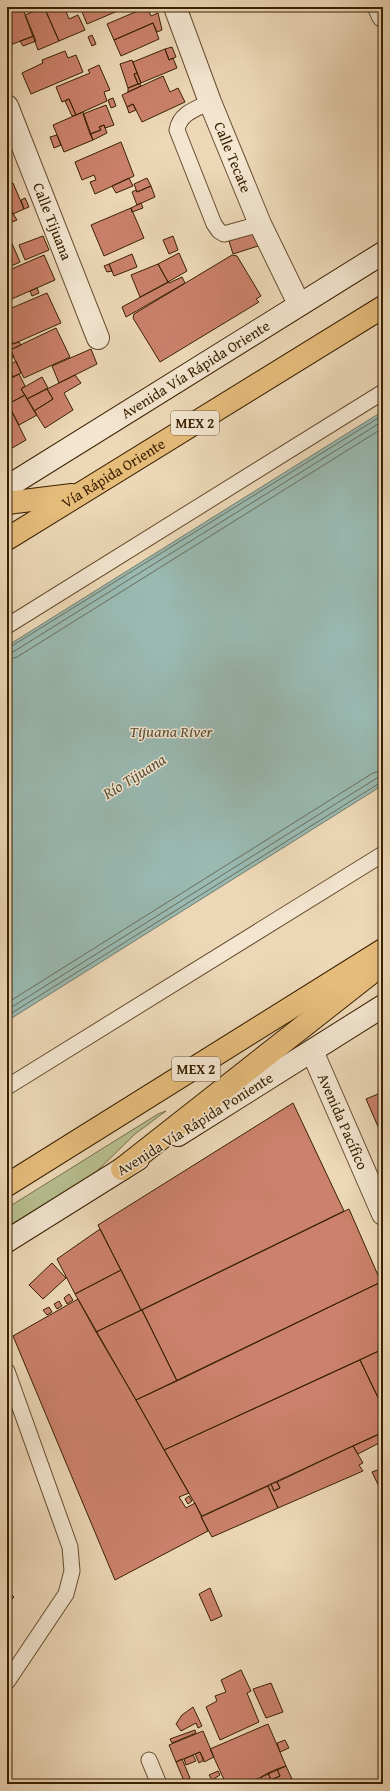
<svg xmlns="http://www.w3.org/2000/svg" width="390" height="1791" font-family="'Gentium Book Plus',serif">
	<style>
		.green { fill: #b7be8e; stroke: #787048 }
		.water { fill: #99b9b1; stroke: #737c6b }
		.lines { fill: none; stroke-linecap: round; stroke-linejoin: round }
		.shore { stroke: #696d59; stroke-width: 1 }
		.building { fill: #cb816b; stroke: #392101 }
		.lane-casing { stroke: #664e2e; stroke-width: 17 }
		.street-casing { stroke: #664e2e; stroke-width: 24 }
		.secondary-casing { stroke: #392101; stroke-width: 24 }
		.highway-casing { stroke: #392101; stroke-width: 24 }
		.lane { stroke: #f3e5d0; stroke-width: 15 }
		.street { stroke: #f3e5d0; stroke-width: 22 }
		.secondary { stroke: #f3e5d0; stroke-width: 22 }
		.highway { stroke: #e6bc7b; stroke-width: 22 }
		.labels { text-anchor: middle; stroke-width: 3; stroke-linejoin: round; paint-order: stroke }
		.shield { fill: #f3e5d0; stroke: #715c3f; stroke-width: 1 }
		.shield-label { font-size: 14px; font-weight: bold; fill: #392101 }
		.street-label { font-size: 15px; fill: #392101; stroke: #f3e5d0 }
		.water-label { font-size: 16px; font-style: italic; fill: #564f36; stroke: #f3e5d0 }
	</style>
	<rect width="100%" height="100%" fill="#ecd7b6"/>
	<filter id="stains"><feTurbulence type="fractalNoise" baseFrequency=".005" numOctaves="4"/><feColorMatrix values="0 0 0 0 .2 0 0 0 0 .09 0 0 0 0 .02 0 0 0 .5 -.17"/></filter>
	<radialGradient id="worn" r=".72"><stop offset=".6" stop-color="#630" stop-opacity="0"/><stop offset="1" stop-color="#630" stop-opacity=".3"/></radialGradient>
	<!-- green -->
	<path class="green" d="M166,1111l-31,23 -40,39 -88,54v-19l151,-94z"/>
	<!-- water -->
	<path class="water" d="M383,411v374l-376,236v-375z"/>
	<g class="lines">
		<!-- shore -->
		<path class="shore" d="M7,649l376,-234
			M7,654l6,-2 370,-231
			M7,660l10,-3 366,-229
			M7,1003l366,-230 10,-3
			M7,1010l370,-232 6,-2
			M7,1016l376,-235"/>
	</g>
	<!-- building -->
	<path class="building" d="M7,7h15l12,29 -24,9 -3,-7z
		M44,7l15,34 -21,9 -13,-35z
		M44,7h26l-5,2 4,10 9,-4 7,15 -26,11z
		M80,7h47l-40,17z
		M147,7l4,9 7,-3 4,17 -5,2 -4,-9 -39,17 -7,-16z
		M153,23l6,16 -38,17 -7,-16z
		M92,35l4,9 -4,2 -4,-9z
		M34,36l2,5 -13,5 -3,-5z
		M172,47l4,10 -7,3 -4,-11z
		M165,49l4,11 4,-2 4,10 -36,15 -8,-21z
		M65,51l3,7 8,-3 7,17 -52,22 -9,-21 21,-10 -1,-3z
		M132,60l5,13 -3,1 4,10 -10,4 -8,-24z
		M99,65l11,25 -6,2 3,9 -31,14 -7,-16 -7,3 -6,-15 34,-14 -2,-3z
		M137,73l4,10 -3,1 -4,-10z
		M163,76l7,16 8,-4 7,14 -43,20 -9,-18 -6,3 -5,-12z
		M138,84h2l1,2 -13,6v-4z
		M113,98l3,8 -5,2 -3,-8z
		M69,99l7,16 -4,1 -7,-15z
		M133,104l3,6 -7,3 -2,-6z
		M106,105l8,20 -9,3 -1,-3 -5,2 2,3 -11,4 -7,-20z
		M83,112l10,28 -29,12 -11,-27z
		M104,125l3,8 -14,7 -3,-6 11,-4 -2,-3z
		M57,135l4,10 -7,3 -4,-11z
		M121,142l13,34 -39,18 -5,-12 6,-2 -2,-5 -12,5 -7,-18z
		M129,178l4,8 -17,7 -4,-7z
		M147,178l4,8 -14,6 -3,-8z
		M13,183l11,26 -11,5 -6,-11v-17z
		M151,186l4,11 -18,8 -5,-13 4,-2 1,2z
		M25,198l4,9 -5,2 -3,-9z
		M141,203l2,5 -11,4 -1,-4z
		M7,204l10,16 -10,4z
		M131,208l13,30 -40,18 -13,-31z
		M7,232l13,30 -13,6z
		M255,233l3,13 -25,8 -4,-13z
		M43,236l6,14 -24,10 -6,-15z
		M173,236l5,14 -9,4 -6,-14z
		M179,253l8,18 -19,11 -10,-18z
		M132,254l5,13 -23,9 -5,-12z
		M44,255l11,25 -48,21v-30z
		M232,255l5,1 24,40 -5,3 3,3 -99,60 -27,-44 1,-4z
		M109,264l3,7 -5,1 -3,-6z
		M158,264l10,18 -28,15 -9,-22z
		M182,277l3,6 -59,34 -4,-10 47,-25v1z
		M37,288l2,5 -7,3 -2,-5z
		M47,293l14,30 -48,21 -6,-13v-3l4,-2 -4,-9v-7z
		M7,317l4,9 -4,2z
		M56,328l14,29 -46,21 -14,-28z
		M7,331l6,13 6,-2 2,3 -11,5 -3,-7z
		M10,349l4,8 -7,4v-11z
		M91,349l6,15 -38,19 -7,-17z
		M16,361l5,12 -8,4 -5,-11z
		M7,364l6,13 -6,3z
		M19,374l6,12 -4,3 4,6 -15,8 -3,-7v-16z
		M75,375l6,8 -17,10 9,17 -28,18 -11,-17 19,-12 -6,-10z
		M42,377l6,11 -21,11 -6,-10z
		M47,389l6,10 -19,12 -7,-12z
		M25,395l12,20 -18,10 -11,-21z
		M8,404l18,36 -19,11v-46z
		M383,1092v46l-17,-39z
		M293,1103l51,108 -203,99 -43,-85z
		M349,1209l32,73 -204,99 -35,-71z
		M100,1229l21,41 -46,24 -18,-35z
		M52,1263l14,15 -23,21 -14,-14z
		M121,1270l20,40 -45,22 -21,-38z
		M381,1282l2,3v64l-219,101 -28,-50z
		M69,1294l4,6 -6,4 -3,-6z
		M78,1299l111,194 -10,4 7,11 9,-5 13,28 -93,49 -102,-244z
		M59,1301l3,5 -5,3 -3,-5z
		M49,1307l3,5 -5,3 -4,-5z
		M142,1310l35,71 -41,19 -40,-68z
		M383,1349v59l-23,-48z
		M360,1360l23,48v24l-181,84 -38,-66z
		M380,1434l3,7 -25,13 -5,-8z
		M353,1446l10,17 -4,2 4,6 -85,37 -10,-22 3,-2 3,7 6,-3 -3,-6z
		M383,1468v25h-1l-10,-21z
		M277,1482l3,6 -6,3 -3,-7z
		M268,1486l10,22 -66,29 -11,-20z
		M189,1496l3,5 -4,3 -3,-5z
		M210,1588l12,28 -11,5 -12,-27z
		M7,1591l7,6 -7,7z
		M241,1670l10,21 -4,2 12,29 -39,18 -14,-33 11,-6 -2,-5 11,-4 -5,-12z
		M271,1683l12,29 -17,6 -13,-29z
		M193,1707l9,19 -4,2 -2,-5 -15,8 -5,-7 6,-9z
		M268,1724l18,42 -40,18h-20l-16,-35z
		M195,1730l1,3 -24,10 -2,-4z
		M203,1731l11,26 -10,5 -4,-10 -24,10 -7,-17z
		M285,1740l4,8 -9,4 -3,-9z
		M200,1752l4,8 -5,3 -4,-9z
		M193,1755l3,6 -10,4 -2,-6z
		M182,1759l8,19 -6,3 -8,-19z
		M286,1766l6,13 -12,5h-12l4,-2 -1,-2 9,-4 -3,-7z
		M277,1769l3,7 -9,4 -3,-7z
		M218,1771l2,4 -8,5 -3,-5z
		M268,1773l4,9 -9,2 -2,-7z"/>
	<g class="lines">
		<!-- lane casing -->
		<g class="lane-casing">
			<path id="lane" d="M210,102c-14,7 -30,11 -33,28l37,94 5,7 5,3 36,-10
				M7,626l376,-234
				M7,1087l376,-233
				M7,1371l63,176 2,24 -6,23 -59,88
				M149,1760l10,24"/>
		</g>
		<!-- street casing -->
		<g class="street-casing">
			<g id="street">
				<path id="s1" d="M175,7l35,95 50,122 39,80"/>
				<path d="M379,7l4,9"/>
				<path id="s2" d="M7,106l91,232"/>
				<path id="s3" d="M312,1051l71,163"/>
			</g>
		</g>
		<!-- secondary casing -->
		<g class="secondary-casing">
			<g id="secondary">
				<path id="s4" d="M7,487l376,-234"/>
				<path d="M178,1135l205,-129"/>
				<path d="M7,1241l131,-82"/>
			</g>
		</g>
		<!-- highway casing -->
		<g class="highway-casing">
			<g id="highway">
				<path d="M7,503l65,-8"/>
				<path id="s5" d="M7,539l376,-232"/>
				<path d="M122,1169l249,-196"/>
				<path d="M7,1185l376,-235"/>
			</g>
		</g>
		<!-- lane -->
		<use href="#lane" class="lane"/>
		<!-- street -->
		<use href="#street" class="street"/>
		<!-- secondary -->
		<use href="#secondary" class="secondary"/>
		<!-- highway -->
		<use href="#highway" class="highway"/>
	</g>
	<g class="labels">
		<!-- shield labels -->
		<g class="shield">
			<rect x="171" y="411" width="48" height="24" rx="3"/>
			<rect x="172" y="1057" width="48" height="24" rx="3"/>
		</g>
		<g class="shield-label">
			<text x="195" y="428">MEX 2</text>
			<text x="196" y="1074">MEX 2</text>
		</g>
		<!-- street labels -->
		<g class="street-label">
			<text dy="5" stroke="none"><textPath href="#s1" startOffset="161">Calle Tecate</textPath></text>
			<text dy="5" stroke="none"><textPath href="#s2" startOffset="124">Calle Tijuana</textPath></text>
			<text dy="5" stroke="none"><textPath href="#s4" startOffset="222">Avenida Vía Rápida Oriente</textPath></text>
			<text dy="5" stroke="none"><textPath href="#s5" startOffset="125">Vía Rápida Oriente</textPath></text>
			<text dy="5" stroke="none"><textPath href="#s3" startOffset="77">Avenida Pacífico</textPath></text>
			<text transform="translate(195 1124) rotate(-32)" y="5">Avenida Vía Rápida Poniente</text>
		</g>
		<!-- water labels -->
		<g class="water-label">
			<text x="171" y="737">Tijuana River</text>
			<text transform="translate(134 776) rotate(-32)" y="6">Río Tijuana</text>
		</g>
	</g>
	<!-- margin -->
	<rect width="390" height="1791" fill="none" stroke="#ecd7b6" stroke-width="24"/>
	<rect x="8" y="8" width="374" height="1775" fill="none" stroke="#392101" stroke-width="2"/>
	<rect x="12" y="12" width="366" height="1767" fill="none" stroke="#392101"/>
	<rect width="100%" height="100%" filter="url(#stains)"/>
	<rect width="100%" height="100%" fill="url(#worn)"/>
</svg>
